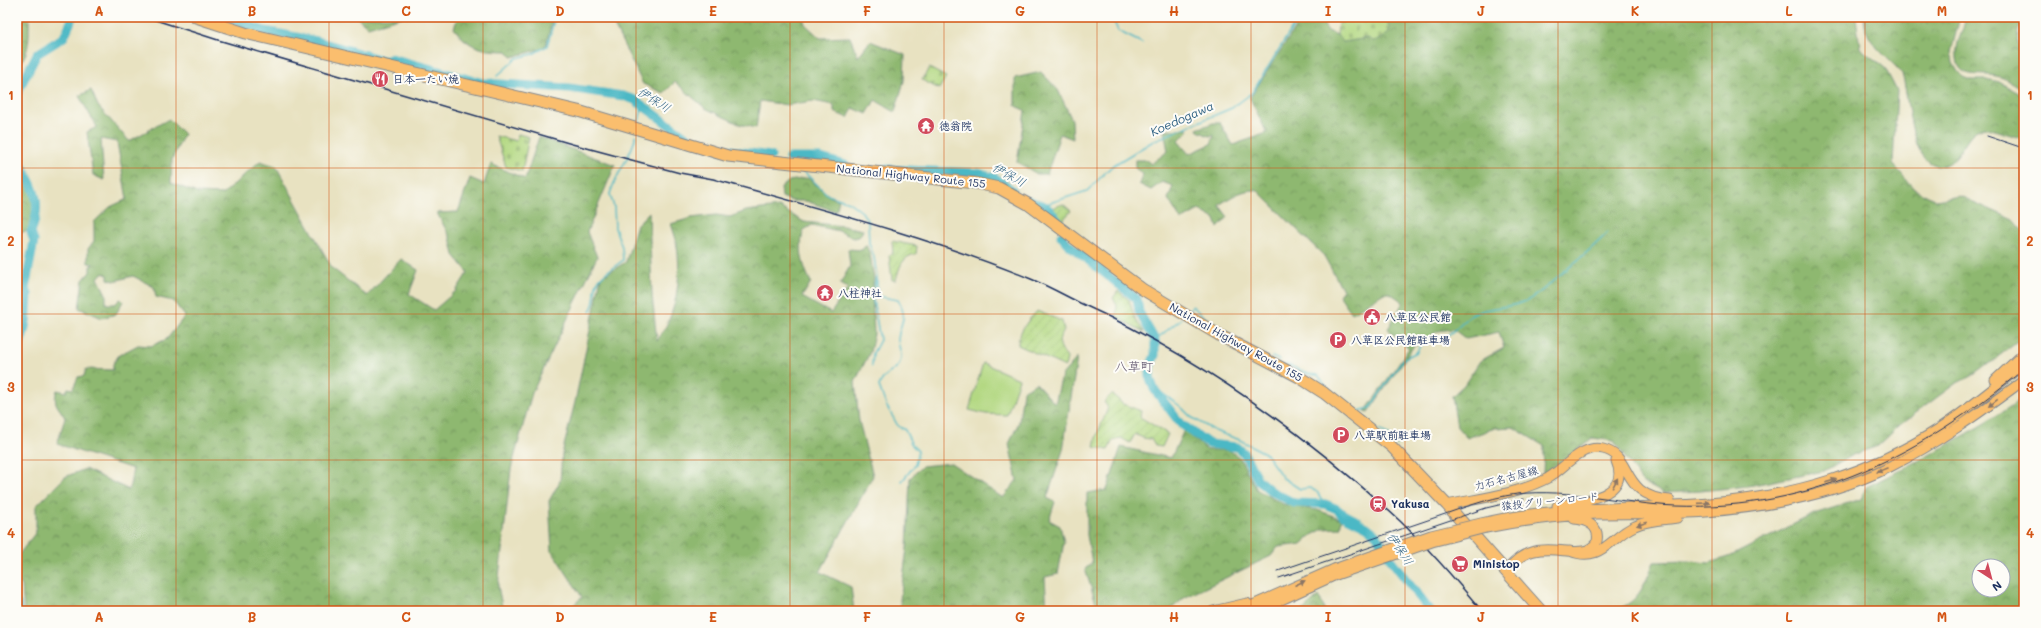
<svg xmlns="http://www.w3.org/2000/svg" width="2041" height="628" font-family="Mali,'Klee One',sans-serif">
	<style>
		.forest { fill: url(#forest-crowns); stroke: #547467; fill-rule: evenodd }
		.cemetery { fill: url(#cemetery-stones); stroke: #678470 }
		.garden { fill: url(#garden-furrows); stroke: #678470 }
		.pitch { fill: #b3d882; stroke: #678470 }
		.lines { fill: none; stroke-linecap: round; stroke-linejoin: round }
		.stream { stroke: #4bb8c5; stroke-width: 1.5 }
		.river { stroke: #4bb8c5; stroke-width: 9 }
		.primary-casing { stroke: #828890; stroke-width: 11 }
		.highway-casing { stroke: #828890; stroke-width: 13 }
		.primary { stroke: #fabe6e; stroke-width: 9 }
		.highway { stroke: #fabe6e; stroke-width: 11 }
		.tram { stroke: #1b2f5e; stroke-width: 1 }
		.rail { stroke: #1b2f5e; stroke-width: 1.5 }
		.primary-bridge-casing { stroke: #828890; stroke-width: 11; stroke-linecap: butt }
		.primary-bridge { stroke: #fabe6e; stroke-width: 9 }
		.oneway { fill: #8a7666 }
		.grid { fill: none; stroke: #d45514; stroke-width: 1; stroke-opacity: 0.55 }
		.labels { text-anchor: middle; stroke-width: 4; stroke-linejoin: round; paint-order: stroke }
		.poi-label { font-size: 11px; font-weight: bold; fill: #1b2f5e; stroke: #fdfcf7; text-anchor: start }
		.street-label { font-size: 11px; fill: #1b2f5e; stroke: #fdfcf7 }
		.water-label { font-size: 12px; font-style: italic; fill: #2c5f82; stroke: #fdfcf7 }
		.quarter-label { font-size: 13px; fill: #5e526b; stroke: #fdfcf7 }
		.neatline { fill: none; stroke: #d45514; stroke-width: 1.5 }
		.grid-label { font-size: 13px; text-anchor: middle; font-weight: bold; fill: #d45514 }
	</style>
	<defs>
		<pattern id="forest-crowns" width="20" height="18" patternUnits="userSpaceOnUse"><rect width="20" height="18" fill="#8eb870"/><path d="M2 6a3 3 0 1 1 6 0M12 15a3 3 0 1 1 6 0" fill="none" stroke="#73965f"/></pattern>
		<pattern id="cemetery-stones" width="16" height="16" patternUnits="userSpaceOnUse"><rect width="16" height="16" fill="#b3d882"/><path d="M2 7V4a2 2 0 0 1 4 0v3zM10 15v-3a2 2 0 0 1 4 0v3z" fill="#99ba73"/></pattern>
		<pattern id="garden-furrows" width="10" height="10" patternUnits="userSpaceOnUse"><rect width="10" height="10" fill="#b3d882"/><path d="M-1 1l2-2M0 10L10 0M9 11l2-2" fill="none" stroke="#99ba73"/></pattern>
	</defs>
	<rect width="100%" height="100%" fill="#fdfcf7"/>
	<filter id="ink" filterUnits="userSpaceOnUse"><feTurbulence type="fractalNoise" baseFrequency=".025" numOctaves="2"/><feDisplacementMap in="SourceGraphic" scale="8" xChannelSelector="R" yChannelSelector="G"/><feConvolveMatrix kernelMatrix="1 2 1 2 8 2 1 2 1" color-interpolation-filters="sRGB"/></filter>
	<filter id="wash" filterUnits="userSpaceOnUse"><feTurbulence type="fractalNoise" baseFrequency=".012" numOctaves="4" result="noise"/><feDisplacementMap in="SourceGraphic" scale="16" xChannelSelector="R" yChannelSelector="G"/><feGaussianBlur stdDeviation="0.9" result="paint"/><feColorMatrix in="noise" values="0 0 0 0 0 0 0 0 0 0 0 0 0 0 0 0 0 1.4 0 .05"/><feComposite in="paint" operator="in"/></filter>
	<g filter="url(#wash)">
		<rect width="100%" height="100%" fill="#e8e2c1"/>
		<!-- forest -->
		<path class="forest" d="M23,17h6c0,15 2,39 -12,48v-19l5,-11z
			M357,17h45l-34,10z
			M458,17h95l-7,28 -5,4 -29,8 -5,-6c-23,0 -39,-3 -53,-23z
			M610,17h193l2,7 15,14 30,-1 8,20 12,-16 35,14 -1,26 -9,31 -20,-12 -8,14 -14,-6 -5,10 -14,-6v-7l-21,-4 -26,4 -27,-4 -4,27 -17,-4 -34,-16 -30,-26 -11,11 -21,-9z
			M1302,17h13l7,5 6,9 9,4 6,7 25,-4 12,1 3,-22h473l4,31 25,20 12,23 -4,73 21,25 22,11 24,-4 54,24 10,12v105l-49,37 -20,10 -54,40 -23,22 -26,9 -28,16 -76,15 -47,5 -38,2 -21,-11 -28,-41 -21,-3 -50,37 1,-29 -31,-19 -18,1 -28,10 -10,-11 -5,-31 12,-11 16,-24 24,-13 -5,-16 -33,7 -13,-10 -15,2 -25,16 -45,66 -3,-1 44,-64 -21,-19 15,-27 -13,-9h-6l-32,20 -13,-18 4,-5 -19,-34 -66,-65c-12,-4 -29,7 -39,14l9,12 -10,11 -3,-9 -16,-9 -18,10 -13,-21 5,-13 -11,-4 -11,8 -12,-6 4,-10 -8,-6v-8h11l5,4 17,-13 -4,-20 23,-3 1,3 -10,10 11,13 22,-10 3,-9 -5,1 -11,-5 -1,-2 16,-6h7l13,22 34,-12 -17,-35z
			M1864,17h96l-9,35 2,11 5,9 10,8h23l8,2 25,14v43l-40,-12c-4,2 -8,3 -11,6 -11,9 -17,37 -37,32 -27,-6 -27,-69 -34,-91 -2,-4 -7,-8 -10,-11 -14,-14 -28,-26 -28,-46z
			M1965,17h59l-6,14 -1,12 7,15v32c-9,-6 -18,-12 -28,-14 -20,-4 -41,6 -39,-26 0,-11 8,-21 8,-33z
			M1041,72l17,18 14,30 1,19 -13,-5 -13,40h-10l-20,-12 8,-51 -10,-6v-27z
			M91,90l7,16 31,35 40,-22 15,15 -12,25 -1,24 26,10 26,1 37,-33 16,5 56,102 35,28 34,-37 17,11 -9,24 25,16 22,-19 12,-19 -14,-17 -4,-18 -13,-24 21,-1 12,-34 14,6 7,-20 34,15 14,-42 76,28 -28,67 10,25 -65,136 -21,76 -13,117 5,25h-479l-2,-26 -5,-3v-25l19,-25v-26l29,-29 20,-8 44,21 4,-21 -76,-25 8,-26c-6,-12 -13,-13 -8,-28l9,2 2,-4 5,1 5,-12 6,-1 2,-7 27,1v-6l6,-9 19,-10 13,1 16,-7 18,-23 -12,-15 -17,-4 -2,-10 -21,-11 -19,5 -6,-2v-4l-6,-2 -4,5 8,16v10h9l5,-5 3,2 -7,13 -14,4 -23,-10 4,-28 7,-8v-6l3,-2 -5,-1v-14l6,-8v-19l16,-15 17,-8 -10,-57 -16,-3 3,41 -11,-5 -6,-43 10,-5 -18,-31z
			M17,164c15,26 23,37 11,67l-11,2z
			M808,178l24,20 7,2 -2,8 -2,3 -29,-10h-14l-10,-4 -1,-9 8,-7z
			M779,207l25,15 39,4 20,4 -3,6 -6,2 -15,-7 -27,-6 -8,5c-6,17 -2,35 7,52l-9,15 29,16 17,-25 -8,-4 10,-18 -2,-17 14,1 4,-5 4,9 4,25 -2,14 2,41 -4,18 -15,30 4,39 14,55 -53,96 31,15 3,24h-287l15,-14 -30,-46 -3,-50 11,-20 2,-27 13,-52 26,-125 25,-15 11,-38 12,-12 3,83 5,46c4,-7 9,-14 12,-21 12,-29 13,-68 2,-96l20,-6 25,-3 14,2 16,-6z
			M1077,358l-14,92 -16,48 8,4 -6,18 11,6 4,16 -6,32 -13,3 2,34h-146l-1,-11 7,-52 3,-70 12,-12 29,-3 52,35 14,-18 -8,-36 10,-22 4,-31 13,-8 19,21 7,-29z
			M2024,397v43l-2,1 2,2v168h-415c29,-5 35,-25 45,-49l35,-1 20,2 22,-7 83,-42 47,-15 5,-12c54,-26 109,-55 158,-90zM1979,566h24v24h-24z
			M1184,430l23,20h22l11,8 17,32 26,14 34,6 25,9 -2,9 -17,1 -11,6 -10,9 -24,3 -7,9 -87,42 -15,13h-73v-8l-11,-34 7,-6 -5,-28v-42l20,-3 14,-43 50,11z
			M1319,596l6,15h-23z"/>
		<!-- cemetery -->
		<path class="cemetery" d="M1347,17h36l7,10 -1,6 -9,6 -7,2 -5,-3 -25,4 -6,-7 1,-12h4z
			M929,68l17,9 -7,12 -17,-9z
			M518,134l11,3 -7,34 -16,-4 -10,-31 20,5z"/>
		<!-- garden -->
		<path class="garden" d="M1063,204l8,7 -8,9 -13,-11z
			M892,241l25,5 -1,8c-14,2 -17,14 -20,26h-4l-3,-25 4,-1z
			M1118,291l11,9 6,19 9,13 -28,-15 1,-12 -4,-7z
			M1037,311l25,10 2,10c-9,10 -3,17 3,27l-2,9 -47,-22c0,-13 10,-25 19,-34z
			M1112,394l11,10 18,7 -1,6 28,17 -6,13 -7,-1 -4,-7 -8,-1 -8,-4 -5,9 -9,-5 -8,2 -5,10 -14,-3c2,-15 10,-26 14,-40l-4,-5z"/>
		<!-- pitch -->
		<path class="pitch" d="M983,363l36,16 -12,36 -21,-1 -17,-4z"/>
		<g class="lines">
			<!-- stream -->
			<path class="stream" d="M1112,17l6,14 24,12
				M497,76l20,-18 16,-4 14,-8 8,-29
				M491,83l1,-4
				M638,125l5,-20
				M802,170l26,25 21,7 13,10 6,10 1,21 5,14 3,21v18l21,4c11,20 2,20 0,39 0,10 7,17 0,27 -7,8 -14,7 -19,20l7,19 12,21 7,4 7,15 6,6 -3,14 -13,16
				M1043,205l44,-14 25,-25 43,-26 77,-32 20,-15 47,-76
				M590,311c8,-11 2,-20 8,-30 5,-9 18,-14 25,-21l-1,-13 -7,-19 -1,-21 -4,-13c6,-21 22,-38 26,-59
				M1188,312l4,-6 25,22
				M1155,340l26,-21
				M1272,357l7,3
				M1286,364l23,10 9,1 10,14
				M872,366l1,-13 7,-13 -7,-41 3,-23
				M1162,393l18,13 11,11 24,14 25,9 25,13 18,25 17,11 10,-1 7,4 5,8c16,3 24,13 39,18
				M1355,412l15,-4 33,-49 14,-7 4,-9 5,-5c27,3 26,-10 44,-22 15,-10 39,-7 56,-15 13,-6 23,-17 34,-26 17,-14 33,-27 48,-43
				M1379,430c8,3 15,7 18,15"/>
			<!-- river -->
			<path class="river" d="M221,17l44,14 52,10 69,20 5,-3 92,25 86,5 54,8 12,4 54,39 11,4
				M17,93l20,-39 27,-17 9,-20
				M720,149l51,7
				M17,157c15,28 27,42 14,75l3,9 -9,48 3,5c-1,22 -1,36 -11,56
				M789,158h32l24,7
				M883,169l95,4 17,5 17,12
				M1028,200c5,3 9,3 14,5 7,3 15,13 17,19
				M1061,236l7,8 69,55 2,13 16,28v15l-5,12v11l4,11 26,34 29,21 28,3 7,6 14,27 13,11 23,12 31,1 12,5 6,6 24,12 10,8 11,21 42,55
				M17,604l1,7"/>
		</g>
	</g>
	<g filter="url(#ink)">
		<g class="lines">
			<!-- primary casing -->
			<g class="primary-casing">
				<path id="primary" d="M1995,380l29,-27
					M1447,505c33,-7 71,-11 101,-27 17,-10 33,-34 55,-29 31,7 16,47 67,51
					M1557,506c23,-5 75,-8 59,-45
					M1481,523c75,-18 152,-14 228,-20 85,-7 159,-29 231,-75 29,-19 56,-42 84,-64
					M1486,528c37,-7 74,-12 111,-14 36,-1 73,1 109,-2 63,-5 127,-17 184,-45 48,-24 91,-55 134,-87
					M1570,551c31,13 41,-15 65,-25 13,-6 29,-6 43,-8
					M1506,572c30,-45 76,-3 91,-31 3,-15 -10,-21 -23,-22
					M1213,611l34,-8
					M1239,611l95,-42
					M1257,611l79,-36"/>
			</g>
			<!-- highway casing -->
			<g class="highway-casing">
				<path id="highway" d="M196,17l49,16 333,78 150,45 247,27 24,5 29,16 114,85 77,46 80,42 25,16 68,54 55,58 94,106"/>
			</g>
			<!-- primary -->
			<use href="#primary" class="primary"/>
			<!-- highway -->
			<use href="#highway" class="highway"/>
			<!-- tram -->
			<path class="tram" d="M1987,136l33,11
				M1278,571c49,-17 98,-33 147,-50 30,-10 61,-23 92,-27 53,-6 106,10 159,12 137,5 245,-52 348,-137
				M1279,578l207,-70 38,-9"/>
			<!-- rail -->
			<path class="rail" d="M146,17l72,23 354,104 108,29 33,6c107,30 215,58 318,100 17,7 33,16 49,24 117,53 226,131 320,218 29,28 56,59 82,90"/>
			<!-- primary-bridge casing -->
			<g class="primary-bridge-casing">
				<path id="primary-bridge" d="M1334,569l97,-34 50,-12
					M1336,575l96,-33 54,-14"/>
			</g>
			<!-- primary-bridge -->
			<use href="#primary-bridge" class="primary-bridge"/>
		</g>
		<!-- one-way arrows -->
		<defs><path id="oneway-solid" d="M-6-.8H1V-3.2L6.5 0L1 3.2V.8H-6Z"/></defs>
		<g class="oneway">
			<use href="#oneway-solid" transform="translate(1993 403) rotate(143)"/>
			<use href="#oneway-solid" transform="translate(1882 470) rotate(158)"/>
			<use href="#oneway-solid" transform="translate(1831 481) rotate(-18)"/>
			<use href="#oneway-solid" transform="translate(1615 483) rotate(-62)"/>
			<use href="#oneway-solid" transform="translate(1704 503) rotate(-4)"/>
			<use href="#oneway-solid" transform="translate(1642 524) rotate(164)"/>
			<use href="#oneway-solid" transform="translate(1300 583) rotate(-24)"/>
		</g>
	</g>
	<!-- grid -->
	<path class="grid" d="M176,17v594M329,17v594M483,17v594M636,17v594M790,17v594M944,17v594M1097,17v594M1251,17v594M1405,17v594M1558,17v594M1712,17v594M1865,17v594M17,168h2007M17,314h2007M17,460h2007"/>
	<!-- icons -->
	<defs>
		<g id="restaurant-disc" transform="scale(0.9)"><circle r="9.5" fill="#d1495b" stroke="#fdfcf7"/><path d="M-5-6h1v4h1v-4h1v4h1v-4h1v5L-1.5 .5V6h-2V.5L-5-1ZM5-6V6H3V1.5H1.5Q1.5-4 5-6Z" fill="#fff"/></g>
		<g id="temple-disc" transform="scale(0.9)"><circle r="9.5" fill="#d1495b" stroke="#fdfcf7"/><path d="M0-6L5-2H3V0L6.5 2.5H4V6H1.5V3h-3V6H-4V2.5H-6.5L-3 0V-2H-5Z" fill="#fff"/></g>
		<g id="civic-disc" transform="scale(0.9)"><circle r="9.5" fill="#d1495b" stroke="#fdfcf7"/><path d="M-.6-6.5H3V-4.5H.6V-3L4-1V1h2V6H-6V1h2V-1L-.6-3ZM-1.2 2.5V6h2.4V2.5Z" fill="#fff"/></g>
		<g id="parking-disc" transform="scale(0.9)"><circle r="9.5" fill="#d1495b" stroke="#fdfcf7"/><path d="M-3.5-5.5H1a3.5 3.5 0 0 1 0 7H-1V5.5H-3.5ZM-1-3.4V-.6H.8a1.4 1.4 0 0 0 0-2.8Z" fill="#fff"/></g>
		<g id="station-disc" transform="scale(0.9)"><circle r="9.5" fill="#d1495b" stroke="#fdfcf7"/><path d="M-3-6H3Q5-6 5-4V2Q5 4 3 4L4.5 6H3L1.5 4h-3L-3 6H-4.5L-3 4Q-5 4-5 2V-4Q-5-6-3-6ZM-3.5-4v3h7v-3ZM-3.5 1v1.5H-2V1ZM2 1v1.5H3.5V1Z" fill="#fff"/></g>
		<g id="supermarket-disc" transform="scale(0.9)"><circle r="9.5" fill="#d1495b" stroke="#fdfcf7"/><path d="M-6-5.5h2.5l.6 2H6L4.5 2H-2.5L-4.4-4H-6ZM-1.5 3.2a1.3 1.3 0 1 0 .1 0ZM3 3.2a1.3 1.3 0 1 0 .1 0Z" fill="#fff"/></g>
	</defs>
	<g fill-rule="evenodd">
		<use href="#restaurant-disc" x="380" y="79"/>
		<use href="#temple-disc" x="926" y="126"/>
		<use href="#temple-disc" x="825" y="293"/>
		<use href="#civic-disc" x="1372" y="317"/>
		<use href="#parking-disc" x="1338" y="340"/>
		<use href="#parking-disc" x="1341" y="435"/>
		<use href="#station-disc" x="1378" y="504"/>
		<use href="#supermarket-disc" x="1460" y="564"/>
	</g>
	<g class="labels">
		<!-- poi labels -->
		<g class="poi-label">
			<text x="393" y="83">日本一たい焼</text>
			<text x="939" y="130">徳翁院</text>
			<text x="838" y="297">八柱神社</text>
			<text x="1385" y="321">八草区公民館</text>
			<text x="1351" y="344">八草区公民館駐車場</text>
			<text x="1354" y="439">八草駅前駐車場</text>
			<text x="1391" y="508">Yakusa</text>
			<text x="1473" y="568">Ministop</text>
		</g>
		<!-- street labels -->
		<g class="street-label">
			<text transform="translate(911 176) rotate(6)" y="4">National Highway Route 155</text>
			<text transform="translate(1236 342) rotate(29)" y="4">National Highway Route 155</text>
			<text transform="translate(1506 478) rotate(-15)" y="4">力石名古屋線</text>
			<text transform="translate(1550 501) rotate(-6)" y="4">猿投グリーンロード</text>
		</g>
		<!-- water labels -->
		<g class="water-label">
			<text transform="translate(654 100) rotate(32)" y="4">伊保川</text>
			<text transform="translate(1182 119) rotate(-24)" y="4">Koedogawa</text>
			<text transform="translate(1009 175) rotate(29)" y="4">伊保川</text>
			<text transform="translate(1400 549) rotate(57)" y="4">伊保川</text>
		</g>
		<!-- quarter labels -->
		<g class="quarter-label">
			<text x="1134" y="371">八草町</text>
		</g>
	</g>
	<!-- margin -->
	<rect width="2041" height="628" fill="none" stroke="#fdfcf7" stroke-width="44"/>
	<!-- north arrow -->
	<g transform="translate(1991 578) rotate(144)"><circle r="19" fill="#fdfcf7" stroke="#a3aaba"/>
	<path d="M0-3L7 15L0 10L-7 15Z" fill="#d1495b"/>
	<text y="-6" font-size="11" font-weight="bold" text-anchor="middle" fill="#1b2f5e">N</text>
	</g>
	<rect x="22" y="22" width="1997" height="584" class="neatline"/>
	<g class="grid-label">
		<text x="99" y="16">A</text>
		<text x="252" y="16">B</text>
		<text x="406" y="16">C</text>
		<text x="560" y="16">D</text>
		<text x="713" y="16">E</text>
		<text x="867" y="16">F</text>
		<text x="1020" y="16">G</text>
		<text x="1174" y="16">H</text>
		<text x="1328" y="16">I</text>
		<text x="1481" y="16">J</text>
		<text x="1635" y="16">K</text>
		<text x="1789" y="16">L</text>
		<text x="1942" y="16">M</text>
		<text x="11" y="100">1</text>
		<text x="2030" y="100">1</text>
		<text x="11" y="246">2</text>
		<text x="2030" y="246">2</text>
		<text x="11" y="392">3</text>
		<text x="2030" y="392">3</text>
		<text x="11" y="538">4</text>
		<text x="2030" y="538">4</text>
		<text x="99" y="622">A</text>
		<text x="252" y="622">B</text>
		<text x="406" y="622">C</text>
		<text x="560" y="622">D</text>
		<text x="713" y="622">E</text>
		<text x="867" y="622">F</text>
		<text x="1020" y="622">G</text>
		<text x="1174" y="622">H</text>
		<text x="1328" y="622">I</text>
		<text x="1481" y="622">J</text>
		<text x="1635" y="622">K</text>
		<text x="1789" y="622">L</text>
		<text x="1942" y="622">M</text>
	</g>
</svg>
